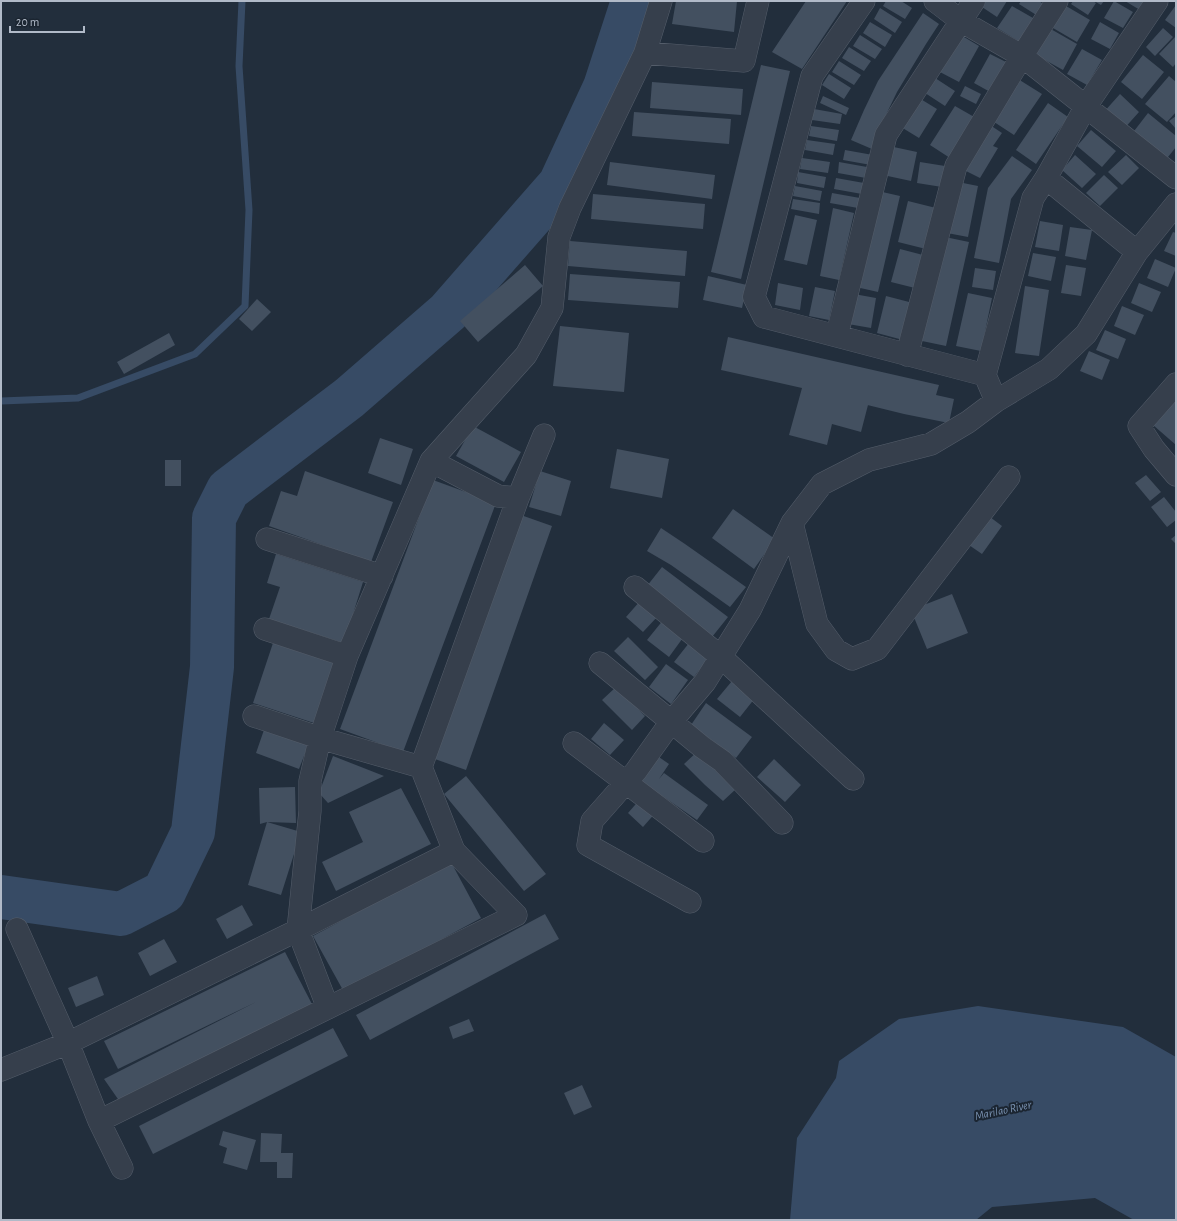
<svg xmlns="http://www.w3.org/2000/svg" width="1177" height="1221" font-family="'Alegreya Sans',sans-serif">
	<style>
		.water { fill: #374b65 }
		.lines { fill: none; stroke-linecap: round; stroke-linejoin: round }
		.stream { stroke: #374b65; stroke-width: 7 }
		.river { stroke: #374b65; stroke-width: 44 }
		.building { fill: #435060 }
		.minor-casing { stroke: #545d6a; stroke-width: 23 }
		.minor { stroke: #363f4c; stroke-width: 22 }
		.labels { text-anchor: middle; stroke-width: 4; stroke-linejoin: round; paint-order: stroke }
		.water-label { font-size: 12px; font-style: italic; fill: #7991b0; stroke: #1b2531 }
	</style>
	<rect width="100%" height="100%" fill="#222e3c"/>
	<!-- water -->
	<path class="water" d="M978,1006l145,21 53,30v163h-42l-39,-22 -103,9 -16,13h-186l7,-82 39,-60 3,-17 60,-42z"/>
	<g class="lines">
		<!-- stream -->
		<path class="stream" d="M1,401l77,-3 117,-44 50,-48 4,-96 -10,-144 3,-65"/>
		<!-- river -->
		<path class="river" d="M1,897l120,17 43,-22 29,-60 19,-165 2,-149 14,-28 121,-92 99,-86 112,-128 45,-97 28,-86"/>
	</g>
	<!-- building -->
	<path class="building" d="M676,1h61l-3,31 -62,-8z
		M806,1h41l-45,68 -30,-17z
		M886,1h15l11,7 -7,11 -22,-13z
		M981,1h26l-10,16 -18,-12z
		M1021,1h18l9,6 -7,11 -22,-14z
		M1073,1h20l3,2 -8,12 -17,-11z
		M1094,1h10l-3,4z
		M1114,1l19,11 -10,16 -19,-10z
		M1125,1h21l-6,9z
		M1176,5v23l-11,-8z
		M1012,6l28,16 -15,23 -28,-17z
		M1066,6l24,14 -13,22 -24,-14z
		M880,8l22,14 -7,11 -21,-14z
		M923,13l16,11 -13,20 -29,48 -13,27 -12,30 -21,-9 13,-30 14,-29z
		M870,22l22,13 -7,12 -22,-14z
		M1100,22l19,11 -9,16 -19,-10z
		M1049,28l28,16 -14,26 -29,-16z
		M1163,28l10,9 -18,19 -9,-9z
		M959,34l20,12 -20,36 -21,-11z
		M860,35l22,14 -7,10 -22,-13z
		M1176,36v27l-3,4 -14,-13z
		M849,47l22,14 -7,10 -22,-13z
		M1082,49l20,11 -15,25 -20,-11z
		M990,54l18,9 -16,30 -18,-10z
		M1143,55l21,17 -22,27 -21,-17z
		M839,61l22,14 -7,10 -22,-13z
		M761,65l29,6 -49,208 -30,-7z
		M829,74l22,14 -7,11 -22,-14z
		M932,76l23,15 -10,15 -23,-15z
		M1169,76l7,6v30l-9,10 -22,-18z
		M1018,79l24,15 -28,41 -23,-15z
		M652,82l91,7 -2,26 -91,-7z
		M965,86l16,8 -5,10 -16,-8z
		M1120,94l19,18 -17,19 -19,-18z
		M823,96l26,12 -3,7 -26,-12z
		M919,98l18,11 -18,29 -18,-11z
		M1048,103l20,14 -32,47 -20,-14z
		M955,106l21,12 -26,40 -20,-13z
		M814,109l28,5 -2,10 -28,-4z
		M634,112l97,7 -2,25 -97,-8z
		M1148,113l28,23v11l-12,15 -33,-27z
		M1176,116v13l-7,-8z
		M990,125l12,8 -9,13 5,2 -18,30 -16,-8z
		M811,126l28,4 -2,11 -28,-5z
		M1091,130l25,21 -14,16 -25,-21z
		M807,140l28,4 -2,11 -28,-5z
		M889,146l28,6 -6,29 -28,-6z
		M845,150l28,5 -2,10 -28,-5z
		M1075,155l21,19 -14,14 -20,-18z
		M1126,155l13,13 -17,17 -14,-13z
		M1012,156l20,14 -21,29 -12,64 -25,-5 14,-70z
		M802,158l28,4 -2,11 -28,-4z
		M610,162l105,13 -3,24 -105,-14z
		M839,162l28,5 -1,11 -28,-5z
		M920,162l25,4 -3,21 -25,-4z
		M798,172l28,5 -2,11 -27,-5z
		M1104,175l14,13 -18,18 -14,-13z
		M836,178l28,5 -2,11 -28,-5z
		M958,182l20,4 -10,51 -21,-4z
		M795,186l27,5 -2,10 -27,-5z
		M878,191l22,5 -22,96 -22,-5z
		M832,193l28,5 -2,10 -28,-5z
		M593,194l112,10 -2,25 -112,-10z
		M793,199l27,4 -1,11 -28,-5z
		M908,201l28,7 -10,41 -28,-7z
		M833,208l21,5 -15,67 -19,-4z
		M795,215l22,5 -10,45 -23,-5z
		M1040,221l23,4 -4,26 -24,-4z
		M1070,227l22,3 -6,30 -21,-4z
		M1173,232l3,1v23l-12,-5z
		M945,237l24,5 -23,104 -24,-5z
		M570,241l117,10 -2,25 -117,-10z
		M900,249l23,6 -8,33 -24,-6z
		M1033,253l23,4 -5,24 -23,-5z
		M1155,259l21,9 -8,19 -21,-9z
		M525,265l18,21 -65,56 -18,-21z
		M1066,265l20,3 -5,28 -20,-3z
		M975,268l21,3 -3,19 -21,-3z
		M570,274l110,8 -2,26 -110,-8z
		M708,276l39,9 -5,23 -39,-8z
		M778,283l25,5 -3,22 -25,-5z
		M1139,283l22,9 -9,20 -21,-9z
		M1025,286l24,4 -10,66 -24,-3z
		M815,287l20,4 -6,29 -20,-4z
		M968,293l24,5 -11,53 -25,-5z
		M854,294l22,4 -5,30 -23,-4z
		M886,296l27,7 -10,37 -26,-7z
		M257,299l14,13 -19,19 -13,-12z
		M1122,306l22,9 -9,20 -21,-9z
		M560,326l69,7 -5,59 -71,-6z
		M1105,330l21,9 -8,20 -22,-9z
		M169,333l6,12 -51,29 -7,-12z
		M728,337l211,48 -3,10 18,4 -5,24 -45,-9 -61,-15 25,6 -7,27 -29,-8 -5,21 -38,-10 13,-47 -81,-18z
		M1089,351l21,9 -8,20 -22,-9z
		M1176,399v46l-23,-20z
		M473,426l48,26 -17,30 -48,-26z
		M380,438l33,11 -12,36 -33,-12z
		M617,449l52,10 -7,39 -52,-10z
		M165,460h16v26h-16z
		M305,471l88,31 -22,60 -102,-36 12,-35 16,5z
		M540,471l31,10 -10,35 -32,-9z
		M1146,475l15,17 -11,9 -15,-18z
		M433,480l63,23 -93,249 -63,-23z
		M1164,497l12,15v8l-9,7 -16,-20z
		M733,509l42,30 -21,30 -42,-31z
		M518,514l34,12 -86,244 -34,-12z
		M986,514l16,12 -20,28 -16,-11z
		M661,528l24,16 61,43 -16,20 -59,-42 -24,-14z
		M1176,535v9l-5,-5z
		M276,554l87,28 -19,61 -75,-24 11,-32 -13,-4z
		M662,567l66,50 -16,20 -65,-51z
		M952,594l16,39 -41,16 -16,-39z
		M641,600l17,16 -15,16 -17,-15z
		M664,619l21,16 -16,22 -22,-17z
		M628,637l30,30 -13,13 -31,-29z
		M273,643l61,20 -20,60 -61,-20z
		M689,643l20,14 -15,20 -20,-15z
		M666,664l22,16 -17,24 -22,-17z
		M732,681l23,17 -15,19 -23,-18z
		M616,687l29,29 -13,14 -30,-30z
		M706,703l46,34 -16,21 -45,-33z
		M604,723l20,17 -14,15 -19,-16z
		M265,727l44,16 -10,26 -43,-16z
		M699,750l37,39 -13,12 -18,-16 -21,-21z
		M656,755l13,9 -10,15 5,-6 44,32 -11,15 -58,-40z
		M333,756l51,20 -56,27 -9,-10z
		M774,759l27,26 -16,17 -28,-25z
		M466,776l80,98 -22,17 -80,-97z
		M295,787l1,36 -29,-1 34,10 -20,63 -33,-10 19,-63 -7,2 -1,-36z
		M401,788l30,56 -95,47 -14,-29 41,-20 -14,-30z
		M642,797l15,14 -14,16 -15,-14z
		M451,862l30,56 -137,74 -31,-56z
		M242,905l11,20 -26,14 -11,-20z
		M545,914l14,25 -189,101 -14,-25z
		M164,939l13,23 -27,14 -12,-23z
		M285,952l29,56 -194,94 -16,-23 158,-80 -144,70 -14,-28z
		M97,976l7,19 -28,12 -8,-19z
		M469,1019l5,12 -21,8 -4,-12z
		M333,1028l15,28 -195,98 -14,-28z
		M582,1085l10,22 -18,8 -10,-22z
		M223,1131l33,9 -9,30 -24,-7 4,-15 -8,-3z
		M261,1133l21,1 -1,19h12l-1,25h-15v-16h-17z"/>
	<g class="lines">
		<!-- minor casing -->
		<g class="minor-casing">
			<path id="minor" d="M864,1l-52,75 -58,221 10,20 221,58
				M935,1l26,20 61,35 154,122
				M645,53l99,8 14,-60
				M1046,178l91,74
				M837,335l49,-200 88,-134
				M907,355l49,-189 66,-110 35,-55
				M1176,384l-37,42 15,23 22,26
				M996,401l53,-32 37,-35 51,-82 39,-48
				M431,461l67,35 20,2
				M792,523l25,101 19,26 16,9 25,-10 132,-172
				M267,539l115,37
				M635,587l86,70 132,122
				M265,629l82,27
				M600,663l102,84 20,14 60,62
				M254,716l66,22 101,29
				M574,743l129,98
				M690,902l-102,-57 4,-24 44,-50 35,-49 34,-40 45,-72 42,-87 30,-39 47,-24 62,-16 37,-22 28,-21 -11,-26 48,-177 13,-20 40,-72 71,-105
				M17,929l51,114 31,78 23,47
				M328,1008l-30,-78 156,-79
				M1,1070l67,-27 230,-113 12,-119v-30l10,-43 27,-82 84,-195 95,-106 26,-47 7,-71 11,-29 75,-155 16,-52
				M99,1121l417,-206 -62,-64 -33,-84 97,-269 26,-63"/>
		</g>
		<!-- minor -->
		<use href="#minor" class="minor"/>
	</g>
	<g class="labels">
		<!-- water labels -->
		<g class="water-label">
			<text transform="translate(1003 1110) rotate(-12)" y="4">Marilao River</text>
		</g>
	</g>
	<!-- border -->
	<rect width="1177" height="1221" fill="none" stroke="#b1bac8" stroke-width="4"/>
	<!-- scale -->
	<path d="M10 26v6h74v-6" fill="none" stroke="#b1bac8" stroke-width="2"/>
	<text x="16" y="26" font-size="12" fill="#b1bac8" stroke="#1b2531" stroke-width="3" paint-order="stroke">20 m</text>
</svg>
